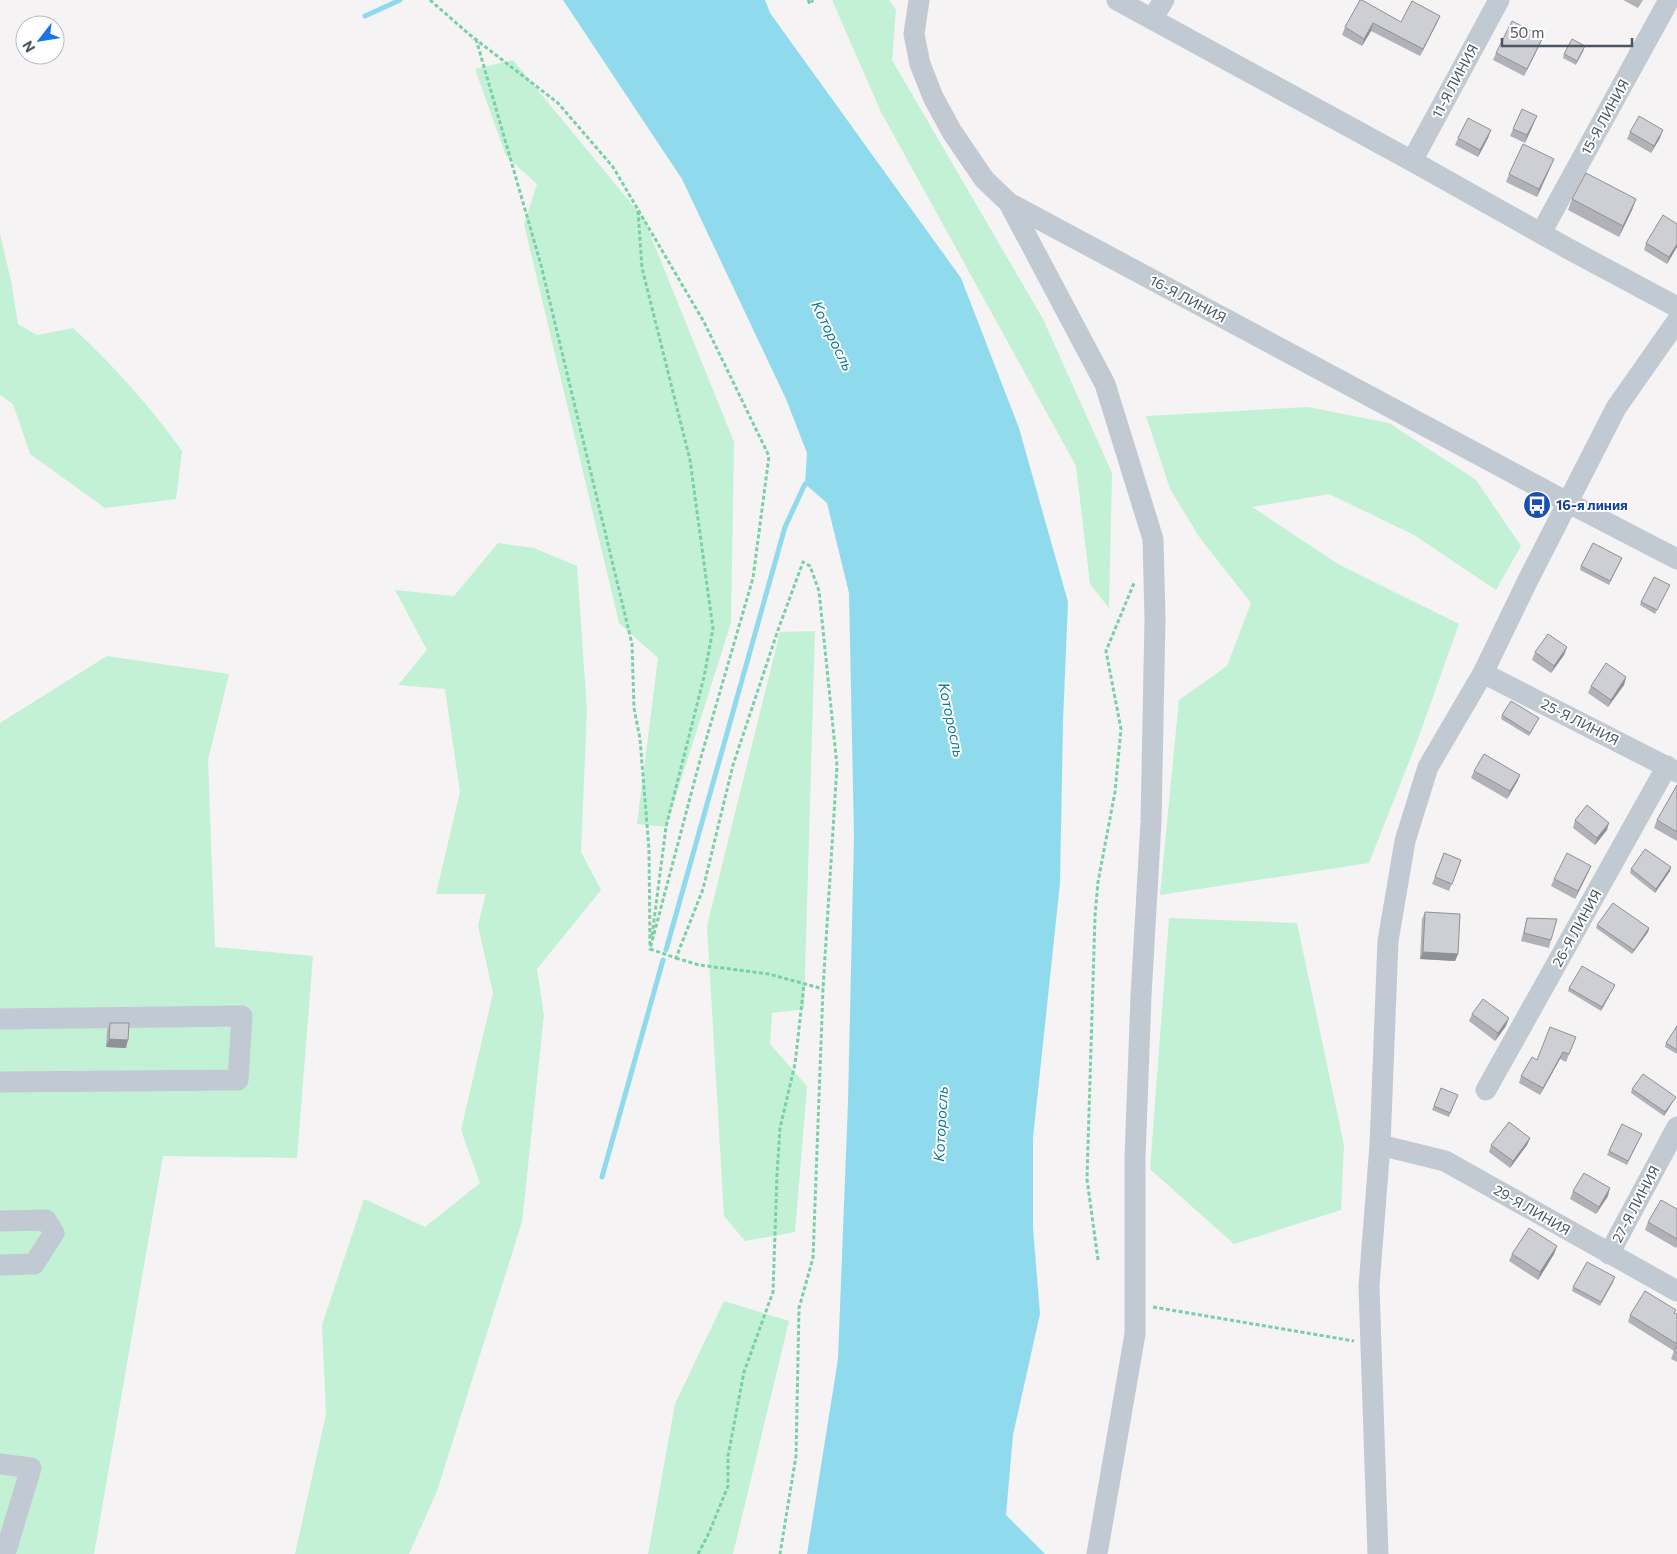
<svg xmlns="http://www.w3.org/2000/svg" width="1677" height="1554" font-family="Commissioner,sans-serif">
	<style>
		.green { fill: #c3f1d5 }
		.water { fill: #90daee }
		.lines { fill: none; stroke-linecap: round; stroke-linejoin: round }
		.stream { stroke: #90daee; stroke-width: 5 }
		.path { stroke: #7ad0a6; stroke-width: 3; stroke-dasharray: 4 2.5; stroke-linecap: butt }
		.minor { stroke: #c1cad2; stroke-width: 21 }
		.wall { fill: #b0b2b7 }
		.shaded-wall { fill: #909195 }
		.building { fill: #cdcfd5; stroke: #909195 }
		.labels { text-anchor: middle; stroke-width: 4; stroke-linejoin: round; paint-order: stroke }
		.street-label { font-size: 14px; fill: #4a5661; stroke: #fff }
		.transit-label { font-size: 14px; font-weight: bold; fill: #164399; stroke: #fff; text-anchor: start }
		.water-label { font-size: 15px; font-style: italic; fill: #0c7c9b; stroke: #fff }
	</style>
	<rect width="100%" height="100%" fill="#f5f3f3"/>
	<!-- green -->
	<path class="green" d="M832,0h57l7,10 -4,50 151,259 69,154 -3,135 -19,-24 -14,-118 -195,-354z
		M513,60l131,159 90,223 -3,181 -65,204 -29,-3 21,-166 -39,-35 -95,-399 13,-40 -31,-28 -31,-87z
		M0,233l12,53 6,38 19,11 36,-7c42,39 76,77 109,123l-6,48 -71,9 -75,-54 -17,-50 -13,-9z
		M1308,407l81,16 87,57 45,66 -25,44 -82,-55 -85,-41 -77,13 86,57 121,60 -41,115 -49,124 -209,32 19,-195 48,-34 24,-63 -51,-65 -30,-49 -24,-73z
		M498,543l36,5 43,18 10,144 -6,142 20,38 -64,79 7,46 -22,207 -85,269 -28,63h-114l31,-140 -4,-89 42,-126 61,28 55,-44 -19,-53 32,-137 -15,-68 8,-31h-50l24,-102 -15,-103 -47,-4 29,-35 -32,-60 59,6z
		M815,631l-11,378 -32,4 -2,31 37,42 -12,146 -50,9 -21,-25 -17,-290 73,-294z
		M107,656l122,18 -21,86 7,187 98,9 -16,202 -134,-2 -69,398h-94v-831z
		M1169,918l128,5 47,222 -3,65 -107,34 -84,-75z
		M724,1301l65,20 -56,233h-85l27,-150z"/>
	<!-- water -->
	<path class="water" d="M563,0h202l5,13 191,265 58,150 49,174 -5,119 -3,162 -27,255v90l7,86 -27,121 -7,80 39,39h-238l31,-195 10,-257 6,-266 -5,-243 -22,-90 -22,-19 2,-31 -21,-54 -104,-220z"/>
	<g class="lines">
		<!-- stream -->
		<path class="stream" d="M365,16l35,-16
			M666,950l119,-423 20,-43
			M602,1177l61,-217"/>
		<!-- path -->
		<path class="path" d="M430,0l40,35 88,68 55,64 91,155 65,134 -16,122 -54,186 -49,185 26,9 27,-69 30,-124 45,-135 25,-68 7,4 9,25 18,175 -14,223 -10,269 -14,50 -3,148 -16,98
			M808,0l2,4 3,-4
			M476,39l65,226 91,379 2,64 6,31 9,110 1,96
			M638,211l4,57 48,192 23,169 -9,48 -38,150 -14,109
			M676,958l23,7 70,9 54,15
			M1098,1260l-11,-81 8,-263 3,-34 17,-90 6,-63 -15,-78 28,-68
			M1153,1307l201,34
			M698,1554l11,-21 19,-47v-30l16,-84 29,-80 4,-117 3,-47 15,-64 9,-80"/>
		<!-- minor -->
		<path class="minor" d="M919,0l-5,34 6,30 13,33 19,35 32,47 25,24 558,299 110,57
			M1117,0l295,161 155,87 110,59
			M1152,19l12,-19
			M1412,161l87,-161
			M1009,203l96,181 48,155 2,79 -4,204 -10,174 -6,162v176l-38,220
			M1541,233l128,-233
			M1483,673l194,99
			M0,1019l242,-3 -4,64 -238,2
			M1486,1090l181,-324
			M1380,1145l65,16 232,130
			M0,1221l46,-1 8,13 -20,31 -34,1
			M1609,1254l68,-127
			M0,1464l31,4 -26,86
			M1378,1554l-9,-268 11,-141 8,-204 17,-100 23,-74 55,-94 45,-93 88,-172 61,-87"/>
	</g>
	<!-- wall -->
	<path class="wall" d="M1360,0l41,22 39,-6 -3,7 -17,33 -49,-25 -9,15 -20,-11 3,-8z
		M1623,0h20l-5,8z
		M1543,37l-3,7 -16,32 -31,-16 3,-7z
		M1584,50l-8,15 -13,-7 1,-4z
		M1534,123l-9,20 -15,-7 3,-7z
		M1491,130l-3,8 -10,19 -23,-12 3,-7z
		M1630,132l30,6 -9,15 -24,-14z
		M1554,159l-3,7 -14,31 -31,-15 3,-8z
		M1572,199h64l-4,11 -13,27 -51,-27z
		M1646,243l31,4 -10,17 -23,-14z
		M1622,558l-13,27 -29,-15 1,-4z
		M1668,589l-13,25 -15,-9 1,-3z
		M1567,647l-3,8 -13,18 -19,-13 3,-8z
		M1626,677l-2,8 -16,22 -20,-14 3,-7z
		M1502,715l37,3 -2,4 -8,14 -28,-17z
		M1474,771l46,4 -3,7 -10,17 -36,-21z
		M1677,785v56l-23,-13 3,-8z
		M1575,820l32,10 -12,15 -22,-17z
		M1444,853l17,7 -12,31 -17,-7z
		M1591,866l-3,7 -13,26 -24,-13 3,-7z
		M1631,869l39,2 -15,22 -25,-20z
		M1425,912l33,42 -3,7 -35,-2 2,-40z
		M1527,918l24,22 -2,8 -28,-7z
		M1597,925l52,3 -1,4 -16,22 -36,-26z
		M1615,985l-14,26 -33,-20 1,-3z
		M1472,1014l34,12 -11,15 -26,-20z
		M110,1023l16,25 -20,-1 1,-17z
		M1677,1026v28l-12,-7 1,-4z
		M1576,1037l-10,25 -6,-3 -20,36 -21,-12 2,-7 16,-16z
		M1441,1088l17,7 -9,22 -17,-7z
		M1632,1089l44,8 -2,3 -10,16 -33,-23z
		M1530,1138l-3,7 -17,23 -21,-16 2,-7z
		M1640,1138l-13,27 -20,-10 2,-4z
		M1573,1191l35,5 -12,18 -26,-15z
		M1677,1209v37l-1,2 -31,-18 3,-8z
		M1557,1246l-3,8 -16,26 -29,-19 3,-7z
		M1614,1281l-14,25 -28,-15 1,-4z
		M1675,1313l2,1v48l-6,-3 3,-8 -46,-29 2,-7z"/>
	<!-- shaded-wall -->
	<path class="shaded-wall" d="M1440,16l-3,7 -17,33 3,-7z
		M1373,23l-2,8 -9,15 2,-7z
		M1543,37l-3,7 -16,32 3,-7z
		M1537,116l-3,7 -9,20 2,-8z
		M1491,130l-3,8 -10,19 2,-7z
		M1663,130l-3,8 -9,15 3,-7z
		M1554,159l-3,7 -14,31 2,-8z
		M1636,199l-4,11 -13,27 4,-11z
		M1677,244v3l-10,17 2,-7z
		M1567,647l-3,8 -13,18 3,-7z
		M1626,677l-2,8 -16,22 3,-7z
		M1520,775l-3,7 -10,17 3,-8z
		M1609,823l-2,7 -12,15 2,-7z
		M1591,866l-3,7 -13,26 3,-8z
		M1671,867l-1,4 -15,22 1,-4z
		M1649,928l-1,4 -16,22 2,-4z
		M1423,952l35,2 -3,7 -35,-2z
		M1615,985l-2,4 -12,22 1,-4z
		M1509,1018l-3,8 -11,15 3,-8z
		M109,1039l19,1 -2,8 -20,-1z
		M1563,1052l-3,7 -20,36 3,-7z
		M1676,1097l-2,3 -10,16 1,-4z
		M1530,1138l-3,7 -17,23 3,-7z
		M1610,1188l-2,8 -12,18 3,-7z
		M1557,1246l-3,8 -16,26 2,-8z"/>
	<!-- building -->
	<path class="building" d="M1360,0h2l39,22 11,-21 28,15 -17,33 -50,-26 -9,16 -19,-12z
		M1512,21l31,16 -16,32 -31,-16z
		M1572,39l13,7 -8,15 -13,-7z
		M1522,109l15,7 -10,19 -14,-6z
		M1639,116l24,14 -9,16 -24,-14z
		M1468,118l23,12 -11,20 -22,-12z
		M1523,144l31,15 -15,30 -30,-15z
		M1586,173l50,26 -13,27 -51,-27z
		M1663,215l14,9v20l-8,13 -23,-14z
		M1593,543l29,15 -12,23 -29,-15z
		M1654,577l16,8 -13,25 -16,-8z
		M1548,634l19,13 -13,19 -19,-14z
		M1606,663l20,14 -15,23 -20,-14z
		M1511,701l28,17 -9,15 -28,-18z
		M1484,754l36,21 -10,16 -36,-20z
		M1677,785v47l-20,-12z
		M1587,805l22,18 -12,15 -22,-18z
		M1645,849l26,18 -15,22 -25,-20z
		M1444,853l17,7 -9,24 -17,-7z
		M1567,853l24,13 -13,25 -24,-12z
		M1613,903l36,25 -15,22 -37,-25z
		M1425,912l35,2 -2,40 -35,-2z
		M1527,918l30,1 -6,21 -27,-7z
		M1582,966l33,19 -13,22 -33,-19z
		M1483,999l26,19 -11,15 -26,-19z
		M110,1023h19l-1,17 -19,-1z
		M1677,1026v24l-11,-7z
		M1550,1027l26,10 -7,17 -6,-2 -20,36 -22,-12 11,-19 5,3z
		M1643,1074l33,23 -11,15 -33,-23z
		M1441,1088l17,7 -8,18 -16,-7z
		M1509,1122l21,16 -17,23 -22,-16z
		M1622,1124l20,10 -14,27 -19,-10z
		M1584,1173l26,15 -11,19 -26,-16z
		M1661,1200l16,9v30l-29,-17z
		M1529,1228l28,18 -17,26 -28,-18z
		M1587,1262l28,15 -14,25 -28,-15z
		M1645,1291l31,19 -2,3 3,1v30l-47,-29z
		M1677,1345v8l-3,-2z"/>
	<!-- icons -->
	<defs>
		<g id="bus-disc" transform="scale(1.4375)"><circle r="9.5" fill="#1a4fb4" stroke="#fff"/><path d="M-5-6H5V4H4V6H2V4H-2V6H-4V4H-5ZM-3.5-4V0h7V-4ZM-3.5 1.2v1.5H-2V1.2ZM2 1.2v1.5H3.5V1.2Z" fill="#fff"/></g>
	</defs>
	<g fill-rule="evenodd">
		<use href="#bus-disc" x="1537" y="505"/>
	</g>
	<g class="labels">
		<!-- street labels -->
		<g class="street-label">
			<text transform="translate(1455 81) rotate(-62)" y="5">11-Я ЛИНИЯ</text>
			<text transform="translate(1605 117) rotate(-61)" y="5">15-Я ЛИНИЯ</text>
			<text transform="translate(1188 299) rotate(28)" y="5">16-Я ЛИНИЯ</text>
			<text transform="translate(1580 722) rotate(27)" y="5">25-Я ЛИНИЯ</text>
			<text transform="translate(1577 928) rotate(-61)" y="5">26-Я ЛИНИЯ</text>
			<text transform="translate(1636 1204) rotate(-62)" y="5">27-Я ЛИНИЯ</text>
			<text transform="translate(1532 1210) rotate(30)" y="5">29-Я ЛИНИЯ</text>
		</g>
		<!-- transit labels -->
		<g class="transit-label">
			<text x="1556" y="510">16-я линия</text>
		</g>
		<!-- water labels -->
		<g class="water-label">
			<text transform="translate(832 336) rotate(64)" y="5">Которосль</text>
			<text transform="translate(951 720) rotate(78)" y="5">Которосль</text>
			<text transform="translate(941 1124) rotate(-87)" y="5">Которосль</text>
		</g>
	</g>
	<!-- north arrow -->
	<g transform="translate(40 40) rotate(239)"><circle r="24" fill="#ffffff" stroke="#b7bbc0"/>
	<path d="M0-4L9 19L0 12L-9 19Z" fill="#1a73e8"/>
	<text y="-8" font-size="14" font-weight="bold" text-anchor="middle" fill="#4a5661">N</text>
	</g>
	<!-- scale -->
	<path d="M1502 38v8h130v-8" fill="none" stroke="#4a5661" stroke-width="2.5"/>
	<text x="1510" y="38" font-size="15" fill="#4a5661" stroke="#ffffff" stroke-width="4" paint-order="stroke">50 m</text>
</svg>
